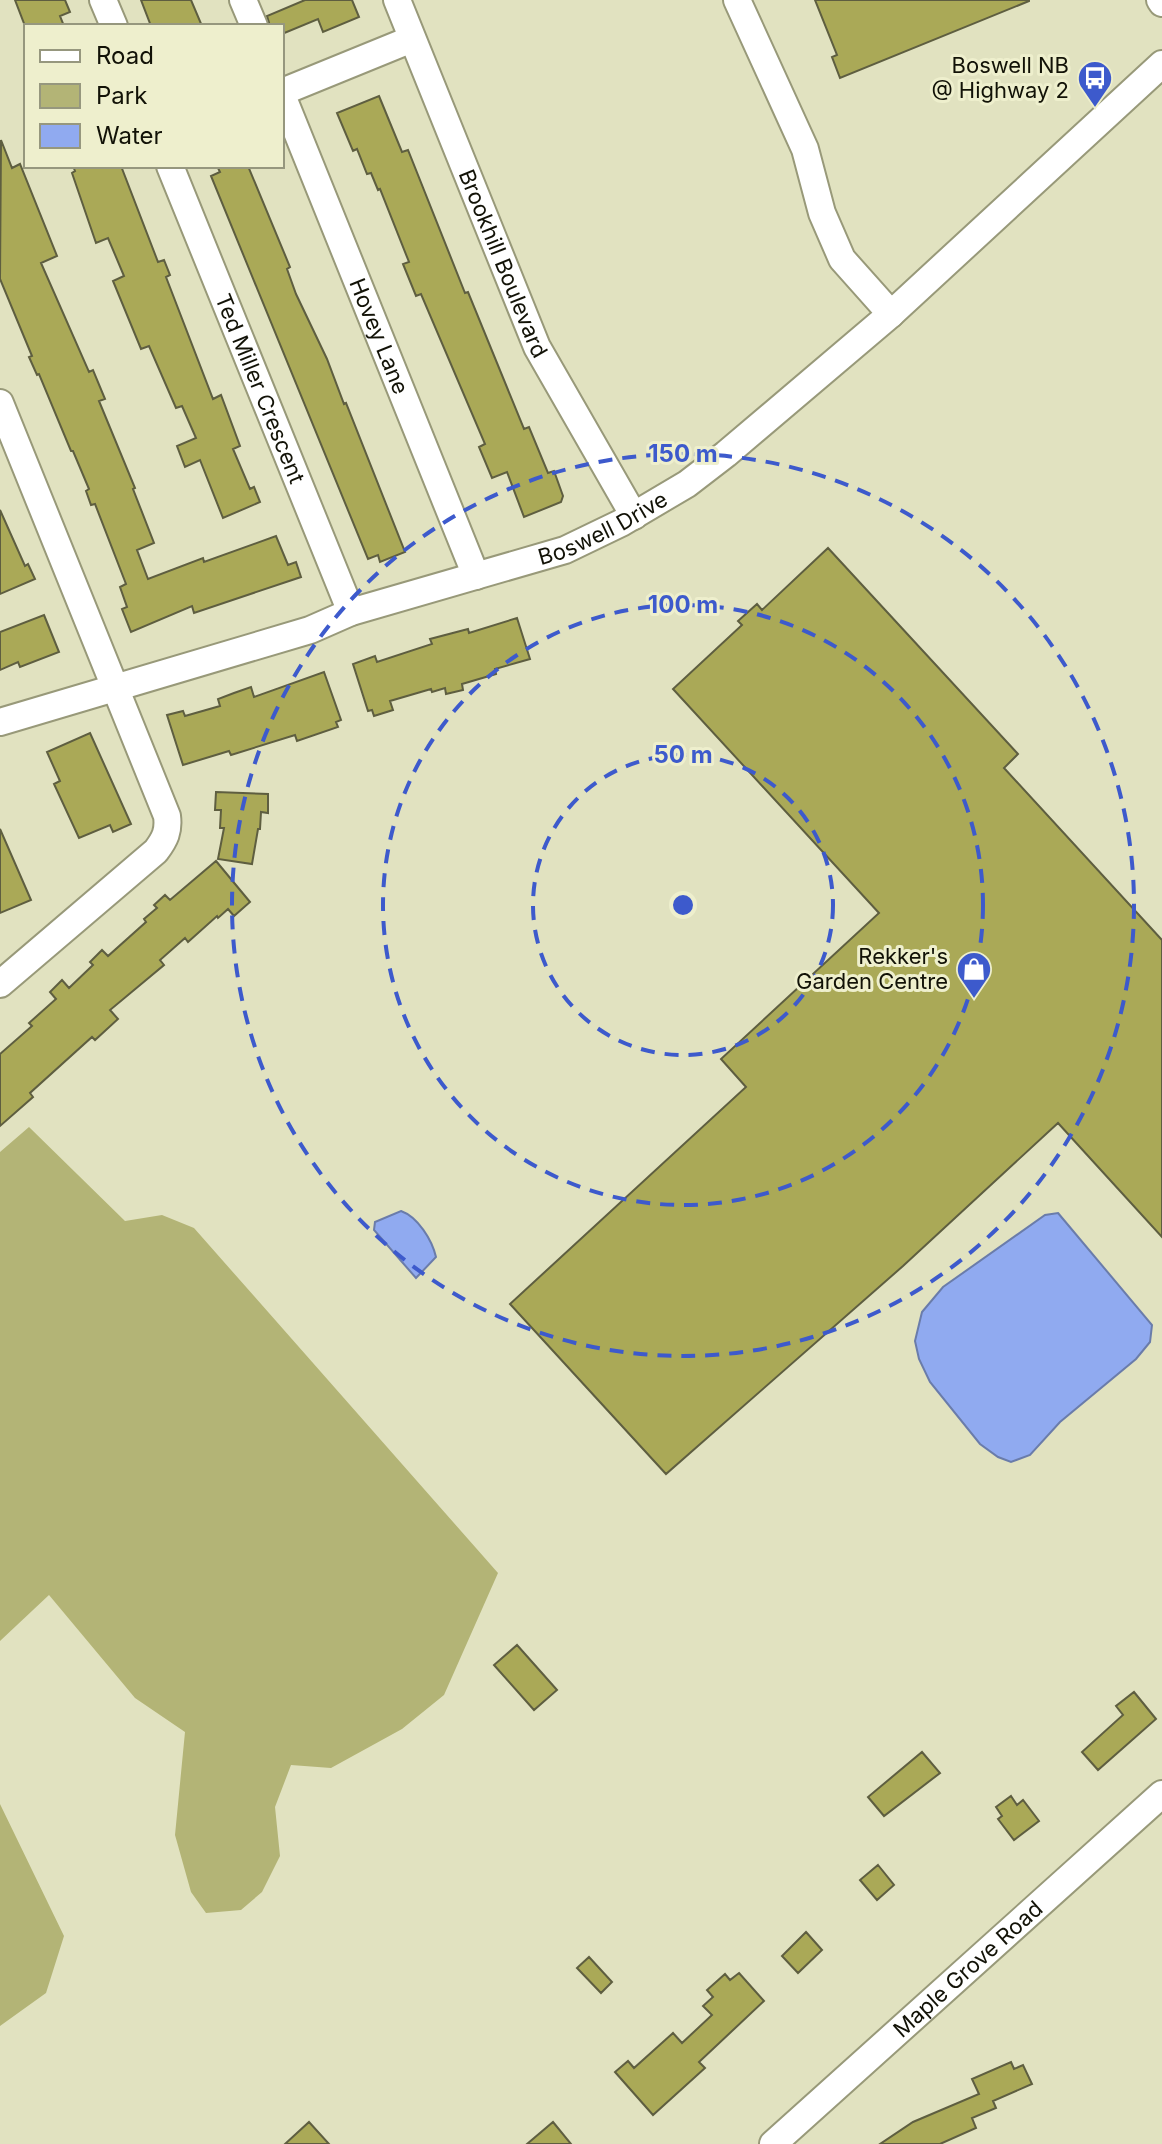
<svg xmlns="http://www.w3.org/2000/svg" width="1162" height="2144" font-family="Inter,sans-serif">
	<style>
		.green { fill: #b3b476 }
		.water { fill: #90aaf0; stroke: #6a7caa; stroke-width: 2 }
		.building { fill: #aaa957; stroke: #5e5e40; stroke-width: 2 }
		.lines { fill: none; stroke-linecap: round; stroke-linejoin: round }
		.minor-casing { stroke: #989979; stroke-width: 30 }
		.minor { stroke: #fff; stroke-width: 26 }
		.ring { fill: none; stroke: #3d5acc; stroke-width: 4; stroke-dasharray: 14 10 }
		.labels { text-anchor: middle; stroke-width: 6; stroke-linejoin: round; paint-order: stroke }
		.poi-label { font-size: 22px; fill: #121207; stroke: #eeefcd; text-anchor: end }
		.street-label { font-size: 22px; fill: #121207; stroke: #eeefcd }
		.centre { fill: #3d5acc; stroke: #eeefcd; stroke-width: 4 }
		.ring-label { font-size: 24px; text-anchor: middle; font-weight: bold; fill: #3d5acc; stroke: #eeefcd; stroke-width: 6; stroke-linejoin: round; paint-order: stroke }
	</style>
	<rect width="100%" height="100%" fill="#e1e2c0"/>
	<!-- green -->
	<path class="green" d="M29,1127l96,94 37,-6 32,13 304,345 -54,122 -42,34 -71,39 -40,-3 -16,42 5,49 -18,36 -21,18 -35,3 -15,-21 -16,-57 10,-103 -50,-34 -86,-103 -49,46v-489z
		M0,1804l64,132 -18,57 -46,33z"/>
	<!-- water -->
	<path class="water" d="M401,1211c17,6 31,29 35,46l-20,21 -42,-48 1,-8z
		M1058,1213l94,112 -2,17 -14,17 -76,63 -30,33 -19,7 -13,-5 -18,-13 -50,-62 -11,-23 -4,-18 7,-29 21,-25 102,-72z"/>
	<!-- building -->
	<path class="building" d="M15,0h50l5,12 -10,4 4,10h-39z
		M141,0h50l11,26h-51z
		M305,0h47l7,17 -36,15 -5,-13 -36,15v-8h-12l-3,-10z
		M815,0h214v1l-189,77 -8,-21 5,-2z
		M379,96l23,56 6,-2 57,143 3,-1 56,137 5,-2 19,46 6,-2 9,25 -2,6 -37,15 -17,-45 -15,6 -13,-31 6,-3 -64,-150 -5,2 -13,-32 6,-2 -29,-73 -2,1 -7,-17 -4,1 -10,-25 -4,2 -16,-38z
		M1,140l11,28 8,-4 37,92 -16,7 48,109 4,-2 12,29 -6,2 36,87 -2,1 21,54 -17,7 11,29 55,-21 1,4 72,-26 12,29 8,-3 5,15 -107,36 -2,-7 -61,26 -9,-23 5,-2 -7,-20 6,-3 -31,-80 -4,1 -5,-14 3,-2 -16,-38h-2l-32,-77 -2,1 -8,-18 3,-1 -32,-77z
		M73,166h48l37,96 6,-2 6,15 -4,2 47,122 8,-4 19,51 -7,3 17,40 4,-2 6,15 -37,16 -23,-58 -15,7 -8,-21 19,-8 -14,-32 -6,2 -27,-62 -8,3 -28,-68 11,-5 -16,-38 -12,5 -24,-70 3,-2z
		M217,166h31l42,101 -3,2 9,25 31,65 17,45 2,-1 59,149 -25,10 -2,-7 -10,4 -157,-383 9,-4z
		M0,510l25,56 3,-2 7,15 -35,15z
		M828,548l190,206 -14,14 158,172v297l-104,-114 -155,143 -237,208 -156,-170 236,-217 -25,-28 158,-146 -206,-224 69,-64 -4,-4 19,-17 5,6z
		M44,615l15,37 -39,15 -2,-5 -18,8v-38z
		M517,618l13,41 -35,10 1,5 -34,10 1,6 -17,4 -1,-6 -13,4 -1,-3 -41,12 3,9 -19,6 -2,-6 -4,1 -15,-47 22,-8 2,6 55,-18 -2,-5 38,-10 1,4z
		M324,672l17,48 -5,2 2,5 -41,14 -2,-6 -64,20 -2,-4 -46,14 -16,-50 16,-4 2,5 35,-10 -2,-7 16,-6 17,-6 3,10z
		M90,733l41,91 -18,8 -3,-7 -31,13 -25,-54 6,-3 -13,-29z
		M216,792l52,2v19l-7,-1 -1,17h-2l-6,35 -34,-5 6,-31h-4l1,-18h-6z
		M0,829l31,71 -31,13z
		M216,861l34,41 -16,14 -6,-7 -10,9 -1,-2 -29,26 -3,-4 -25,22 4,5 -54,45 8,9 -23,21 -3,-3 -62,56 3,4 -33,29v-72l32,-28 -3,-3 27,-24 -6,-7 12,-12 7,8 24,-23 -3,-3 12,-12 6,6 38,-34 -2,-3 13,-11 -3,-3 11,-10 5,5z
		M517,1645l40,45 -23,20 -40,-45z
		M1134,1692l22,27 -58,51 -16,-18 41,-37 -7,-9z
		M922,1752l18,21 -56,43 -16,-19z
		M1011,1796l6,9 6,-5 16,21 -25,19 -16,-21 4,-3 -6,-9z
		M878,1865l16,20 -17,15 -17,-20z
		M806,1932l16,18 -24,23 -16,-17z
		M589,1957l23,25 -11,11 -24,-25z
		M739,1973l25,28 -65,61 6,6 -52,47 -38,-43 13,-11 6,7 39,-35 9,10 30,-28 -9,-9 10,-9 -6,-7 18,-16 5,6z
		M1011,2062l3,7 9,-4 9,19 -39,17 3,7 -24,10 4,10 -36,16h-60l33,-22 66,-28 -7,-15z
		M309,2122l20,22h-44z
		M553,2122l18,22h-44z"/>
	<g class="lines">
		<!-- minor casing -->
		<g class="minor-casing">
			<g id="minor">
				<path d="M103,0l11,26"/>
				<path d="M243,0l11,26"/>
				<path id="s1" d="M397,0l140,347 97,169"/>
				<path d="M737,0l68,149 17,64 20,46 49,55"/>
				<path d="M1160,0l2,3"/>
				<path d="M282,92l130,-53"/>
				<path id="s2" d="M282,95l194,481"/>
				<path id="s3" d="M170,166l181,446"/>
				<path d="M0,403l167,413c2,15 -2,23 -11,35l-156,133"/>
				<path id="s4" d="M0,722l310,-92 41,-18 214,-62 56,-27 66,-39 39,-30 165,-140 271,-250"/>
				<path id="s5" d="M773,2144l389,-350"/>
			</g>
		</g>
		<!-- minor -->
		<use href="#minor" class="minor"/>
	</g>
	<!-- distance rings -->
	<g class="ring">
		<circle cx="683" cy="905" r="150"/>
		<circle cx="683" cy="905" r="300"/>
		<circle cx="683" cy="905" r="451"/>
	</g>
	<!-- icons -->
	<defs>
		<g id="bus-pin" transform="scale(1.8)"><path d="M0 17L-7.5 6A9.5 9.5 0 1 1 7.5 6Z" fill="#3d5acc" stroke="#eeefcd"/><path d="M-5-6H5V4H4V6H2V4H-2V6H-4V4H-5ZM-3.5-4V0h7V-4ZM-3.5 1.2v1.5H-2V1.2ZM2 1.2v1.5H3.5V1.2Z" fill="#fff"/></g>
		<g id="shop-pin" transform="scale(1.8)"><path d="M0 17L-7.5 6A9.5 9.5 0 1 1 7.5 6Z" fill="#3d5acc" stroke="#eeefcd"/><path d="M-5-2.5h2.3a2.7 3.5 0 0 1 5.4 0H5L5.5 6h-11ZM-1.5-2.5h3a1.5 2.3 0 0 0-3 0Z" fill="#fff"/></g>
	</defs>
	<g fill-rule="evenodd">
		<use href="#bus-pin" x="1095" y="78"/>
		<use href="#shop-pin" x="974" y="969"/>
	</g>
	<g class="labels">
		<!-- poi labels -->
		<g class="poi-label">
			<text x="1069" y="73">Boswell NB<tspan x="1069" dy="25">@ Highway 2</tspan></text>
			<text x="948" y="964">Rekker's<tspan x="948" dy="25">Garden Centre</tspan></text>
		</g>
		<!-- street labels -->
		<g class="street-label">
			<text dy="8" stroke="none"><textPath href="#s1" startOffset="284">Brookhill Boulevard</textPath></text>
			<text dy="8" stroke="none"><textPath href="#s2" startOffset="260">Hovey Lane</textPath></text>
			<text dy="8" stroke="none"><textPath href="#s3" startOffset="240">Ted Miller Crescent</textPath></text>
			<text dy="8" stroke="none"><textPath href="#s4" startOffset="634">Boswell Drive</textPath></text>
			<text dy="8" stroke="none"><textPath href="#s5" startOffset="262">Maple Grove Road</textPath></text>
		</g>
	</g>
	<circle cx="683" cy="905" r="12" class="centre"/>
	<g class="ring-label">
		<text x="683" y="462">150 m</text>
		<text x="683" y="613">100 m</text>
		<text x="683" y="763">50 m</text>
	</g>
	<!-- legend -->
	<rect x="24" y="24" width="260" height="144" fill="#eeefcd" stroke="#96977e" stroke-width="2"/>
	<rect x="40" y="50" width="40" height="12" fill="#ffffff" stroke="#96977e" stroke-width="2"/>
	<text x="96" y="64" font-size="24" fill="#121207">Road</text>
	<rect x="40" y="84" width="40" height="24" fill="#b3b476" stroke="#96977e" stroke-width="2"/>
	<text x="96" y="104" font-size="24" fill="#121207">Park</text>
	<rect x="40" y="124" width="40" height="24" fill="#90aaf0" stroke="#96977e" stroke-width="2"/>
	<text x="96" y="144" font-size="24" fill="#121207">Water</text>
</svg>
